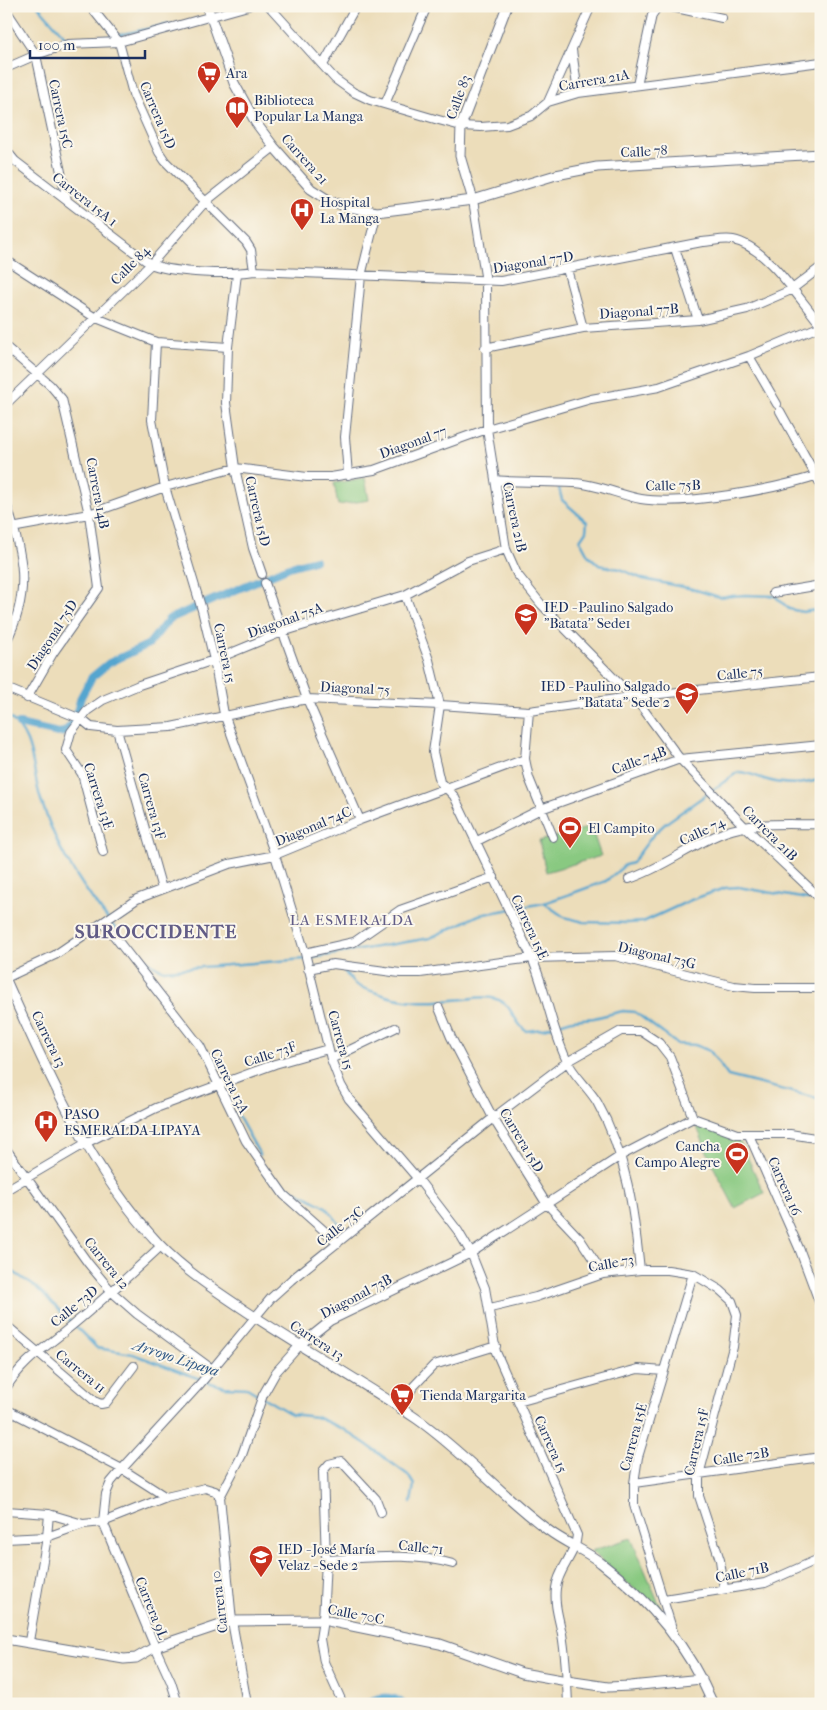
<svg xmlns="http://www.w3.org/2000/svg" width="827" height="1710" font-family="'IM FELL French Canon',serif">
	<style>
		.green { fill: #89c981; stroke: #527c70 }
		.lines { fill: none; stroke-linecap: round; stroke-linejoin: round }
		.stream { stroke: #55a5cf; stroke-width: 2.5 }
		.canal { stroke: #55a5cf; stroke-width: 8 }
		.minor-casing { stroke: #646c7e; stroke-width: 10 }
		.tertiary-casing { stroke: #646c7e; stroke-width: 11 }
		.minor { stroke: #fff; stroke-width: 8 }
		.tertiary { stroke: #fff; stroke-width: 9 }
		.labels { text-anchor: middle; stroke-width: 4; stroke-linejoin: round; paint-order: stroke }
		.poi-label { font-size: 14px; fill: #1b2f5e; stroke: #fbf7ec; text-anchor: start }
		.street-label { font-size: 14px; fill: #1b2f5e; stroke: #fbf7ec }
		.neighbourhood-label { font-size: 15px; letter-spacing: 1px; fill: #625d87; stroke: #fbf7ec }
		.water-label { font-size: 15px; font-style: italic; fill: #2f5886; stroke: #fbf7ec }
		.district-label { font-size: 19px; font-weight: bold; letter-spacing: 1px; fill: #625d87; stroke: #fbf7ec }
	</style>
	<rect width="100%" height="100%" fill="#fbf7ec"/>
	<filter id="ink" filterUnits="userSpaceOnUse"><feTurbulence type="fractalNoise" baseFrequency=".02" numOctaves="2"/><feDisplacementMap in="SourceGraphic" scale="10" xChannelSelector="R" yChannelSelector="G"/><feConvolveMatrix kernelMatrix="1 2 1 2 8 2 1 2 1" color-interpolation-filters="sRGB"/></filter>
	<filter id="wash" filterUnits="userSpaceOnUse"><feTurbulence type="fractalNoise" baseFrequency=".0096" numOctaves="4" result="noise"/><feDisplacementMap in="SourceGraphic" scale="20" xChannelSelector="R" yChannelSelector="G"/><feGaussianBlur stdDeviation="1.12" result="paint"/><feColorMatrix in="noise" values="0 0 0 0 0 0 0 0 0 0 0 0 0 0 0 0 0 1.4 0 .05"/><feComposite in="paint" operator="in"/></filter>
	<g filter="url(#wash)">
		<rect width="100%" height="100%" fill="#ecddba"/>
		<!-- green -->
		<path class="green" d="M365,478l4,22 -31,5 -4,-22z
			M591,827l10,29 -55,16 -7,-31z
			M700,1126l40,15 24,52 -29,15 -23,-44 -15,-37z
			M631,1538l33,77 -73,-64z"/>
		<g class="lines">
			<!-- stream -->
			<path class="stream" d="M38,6l29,33 13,1
				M93,40l78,-16
				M559,488l3,12 25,22 -1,9 -6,9 8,15 11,10 21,4 23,10 50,10 26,8 26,-2 30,1 14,13 14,3 18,-3
				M6,715c30,20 25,55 35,85 8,24 18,49 32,70 17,27 62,91 91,100l142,-11 124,-21 49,-23 65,-12 29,-10 33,-12 19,-16 7,-2 21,-28 13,-12 72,-51c9,0 15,3 23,6 20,7 40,8 60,1
				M544,903l20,14 20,5 44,1 15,-1 48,-22 34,-12 13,-1 81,14
				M342,967c11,19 15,19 35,26 29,11 57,9 88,6 11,-1 22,-4 34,1 13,5 15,23 27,31l17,-2 29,-9 22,-2 29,-7 12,1 42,32 18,1 15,6 18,25 93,23
				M202,1043l13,26
				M236,1112l24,43
				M279,1182l47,25 19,24
				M6,1267l31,21 60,60 36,6 78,29 14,4 22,1 44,26 25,3 27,12 23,15 42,31 6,10 -3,17"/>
			<!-- canal -->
			<path class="canal" d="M19,724l39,9 7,-1 9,-10 7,-25 11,-20 17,-14 40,-19 20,-25 120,-52 26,-7
				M366,1704c11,-8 26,-9 37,0"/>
		</g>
	</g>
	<g filter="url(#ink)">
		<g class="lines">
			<!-- minor casing -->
			<g class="minor-casing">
				<path id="minor" d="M90,6l29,36 14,52 26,58 6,9 81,81 5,8 3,21
					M269,6l66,73 18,13 17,8 65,19 26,7 20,1 26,-2 24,-9 17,-14 30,-9 243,-31
					M667,6l55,12
					M6,10l30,45 31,145
					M572,50l6,43
					M323,65l33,-59
					M6,68l30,-13 32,-11 51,-2 129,-36
					M637,85l15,-70 4,-6 5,-3
					M548,102l43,-96
					M385,104l42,-98
					M6,150l9,11 119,91c6,4 12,10 19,13 24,8 76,10 101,6l247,10 201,-39c9,0 21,-4 31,-2 33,6 66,59 88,85
					M473,200l13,82 1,147 19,120 11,25 24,30 100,102 39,53 65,68 76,72
					M675,248l23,72
					M6,260l88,57 62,25 72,5
					M567,269l16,59
					M237,274l-9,73 -2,56 9,65 18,80 9,26
					M156,342l-4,78 13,67 37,123 12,50 10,54 51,141 30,98 26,106 10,26 8,14 69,80 40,52 13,22 14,35 11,64 81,183c-1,19 -19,34 -21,53 -2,17 3,30 6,46 4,23 5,47 6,70
					M6,347l44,38 12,14 27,115 10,74 -46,65 -26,45
					M485,348l98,-20 115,-8 49,-11 44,-19 30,-23
					M749,356l28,48
					M6,404l145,-140 54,-62 69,-55
					M780,411l41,74
					M348,475l-3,-38 16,-161 16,-64
					M495,480c26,3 53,1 79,3 23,1 45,12 67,16 44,7 137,-10 180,-25
					M6,503c17,51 26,89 0,139
					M6,529l83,-15 76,-27 70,-19 72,9h24l43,-7 113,-41 104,-30 68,-12 90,-31 72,-30
					M265,583l42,116 53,121
					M773,593l48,-8
					M405,595l24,65 11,45 -7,47 7,30 14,14 78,162c14,33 19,68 34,101 7,16 22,28 31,43 30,53 37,109 43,168
					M6,688l75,31 10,8 26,3 54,-3 136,-28 133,6 89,6 102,-14 190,-20
					M529,711l-4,48 4,19 24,59
					M117,730l45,159
					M477,841l64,-32 139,-50 141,-14
					M103,852l-21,-78 -16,-24 5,-18 16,-21 16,-11 36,-15 75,-25 68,-28 123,-37 63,-34 38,-12
					M629,879c34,-11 63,-35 96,-47 29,-11 66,-7 96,-8
					M104,923l96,123 46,95 38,54 54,48
					M305,953l49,-11 46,-32 94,-33
					M308,969l25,-5 67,9h20l112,-15 83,-2 119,30 21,2h66
					M6,978l49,-23 82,-56 92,-35 46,-9 85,-35 165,-61
					M439,1008l12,29 42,81 53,85 34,36 23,35
					M331,1059l64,-31
					M693,1118l44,16h53l31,5
					M749,1135l50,113 21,56
					M6,1149l82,114 24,29 25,22 75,55
					M6,1190l80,-47 70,-35 119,-44 53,-15
					M490,1308l46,-11 67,-23 37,-4h28l25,4 27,16 12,11 5,14 -4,32 -34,128v21l21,64 4,29
					M6,1325l90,77 5,2 5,-1 28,-37
					M6,1388c18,-29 38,-39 63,-60 32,-26 62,-54 92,-82
					M518,1402l120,-33 26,2
					M6,1409l116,60 44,28
					M400,1409l13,-22 21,-22 62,-19
					M634,1483l187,-26
					M220,1497l22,-42 21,-60 13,-23 24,-27 30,-24 141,-68 151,-98 71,-37
					M220,1497l12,124 15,83
					M6,1511l43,3 34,10
					M6,1539l41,-2 36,-13 20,-2 63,-25 39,-9 10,3 5,6
					M326,1560c42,-2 86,-8 127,4
					M664,1599l101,-16 56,-25
					M674,1635l-40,-130v-22l4,-26 55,-183
					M29,1641l18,-104 2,-23
					M178,1704l-7,-22 -16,-35 -52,-125 3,-28 5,-12 11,-13 78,-85 71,-86 20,-18 202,-162 74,-56 54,-31h20l18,12 11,14 23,61
					M343,1704l-19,-42 -4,-23 3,-19 3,-60 -3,-89 6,-7 12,-3 35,38 5,13"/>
			</g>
			<!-- tertiary casing -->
			<g class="tertiary-casing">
				<path id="tertiary" d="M207,6l27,77 22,40 18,24 37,42 19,12 19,6 28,5 96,-12 83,-25 41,-8 224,-13
					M473,200l-13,-44 1,-30 46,-120
					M6,980c40,90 85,192 153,264 25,26 57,47 87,67 56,37 115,70 171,108 47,33 85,77 131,111 17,13 37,20 53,33 49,37 88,85 112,141
					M6,1639l118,20 12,-1 19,-11 77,-26 91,-1 117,24 82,29 45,8 41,6 22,-1 72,-7"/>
			</g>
			<!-- minor -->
			<use href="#minor" class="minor"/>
			<!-- tertiary -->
			<use href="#tertiary" class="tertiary"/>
		</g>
	</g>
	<!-- icons -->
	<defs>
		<g id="supermarket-pin" transform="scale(1.25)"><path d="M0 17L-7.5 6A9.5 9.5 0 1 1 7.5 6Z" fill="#c8321e" stroke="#fbf7ec"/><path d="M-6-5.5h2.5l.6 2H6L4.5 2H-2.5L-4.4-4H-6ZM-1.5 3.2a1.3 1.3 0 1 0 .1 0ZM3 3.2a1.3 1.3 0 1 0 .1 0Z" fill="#fff"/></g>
		<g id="library-pin" transform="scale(1.25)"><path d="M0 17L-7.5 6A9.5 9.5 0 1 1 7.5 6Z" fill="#c8321e" stroke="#fbf7ec"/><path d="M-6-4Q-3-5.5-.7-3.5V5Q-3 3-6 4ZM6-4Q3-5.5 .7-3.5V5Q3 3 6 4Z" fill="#fff"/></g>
		<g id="hospital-pin" transform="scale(1.25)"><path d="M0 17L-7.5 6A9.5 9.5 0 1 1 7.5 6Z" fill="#c8321e" stroke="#fbf7ec"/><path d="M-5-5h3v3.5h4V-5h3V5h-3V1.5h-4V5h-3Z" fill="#fff"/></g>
		<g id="school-pin" transform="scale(1.25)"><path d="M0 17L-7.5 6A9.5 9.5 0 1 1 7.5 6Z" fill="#c8321e" stroke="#fbf7ec"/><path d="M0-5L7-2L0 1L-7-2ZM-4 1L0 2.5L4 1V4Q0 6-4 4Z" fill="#fff"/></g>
		<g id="stadium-pin" transform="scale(1.25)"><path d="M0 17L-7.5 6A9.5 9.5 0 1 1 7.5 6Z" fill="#c8321e" stroke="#fbf7ec"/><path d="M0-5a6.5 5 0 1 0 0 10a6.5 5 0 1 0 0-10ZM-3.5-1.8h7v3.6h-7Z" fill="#fff"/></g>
	</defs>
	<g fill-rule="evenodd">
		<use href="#supermarket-pin" x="209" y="73"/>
		<use href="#library-pin" x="237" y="108"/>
		<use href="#hospital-pin" x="302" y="210"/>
		<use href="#school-pin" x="526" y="615"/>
		<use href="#school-pin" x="687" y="694"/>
		<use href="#stadium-pin" x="570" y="828"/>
		<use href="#hospital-pin" x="46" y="1122"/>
		<use href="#stadium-pin" x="737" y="1154"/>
		<use href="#supermarket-pin" x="402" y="1395"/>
		<use href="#school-pin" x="261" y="1557"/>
	</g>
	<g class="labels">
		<!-- poi labels -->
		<g class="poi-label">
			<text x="226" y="78">Ara</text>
			<text x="254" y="105">Biblioteca<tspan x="254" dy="16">Popular La Manga</tspan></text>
			<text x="320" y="207">Hospital<tspan x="320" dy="16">La Manga</tspan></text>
			<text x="544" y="612">IED - Paulino Salgado<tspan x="544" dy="16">"Batata'' Sede1</tspan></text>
			<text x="670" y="691" text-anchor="end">IED - Paulino Salgado<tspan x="670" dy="16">"Batata" Sede 2</tspan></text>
			<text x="588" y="833">El Campito</text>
			<text x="64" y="1119">PASO<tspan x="64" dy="16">ESMERALDA-LIPAYA</tspan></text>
			<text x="720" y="1151" text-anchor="end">Cancha<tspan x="720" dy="16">Campo Alegre</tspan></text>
			<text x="420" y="1400">Tienda Margarita</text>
			<text x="278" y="1554">IED - José María<tspan x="278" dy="16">Velaz - Sede 2</tspan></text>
		</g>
		<!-- street labels -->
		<g class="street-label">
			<text transform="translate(594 80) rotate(-10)" y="5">Carrera 21A</text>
			<text transform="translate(458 97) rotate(-70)" y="5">Calle 83</text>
			<text transform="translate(61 114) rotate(78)" y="5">Carrera 15C</text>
			<text transform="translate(158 115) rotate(67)" y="5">Carrera 15D</text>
			<text transform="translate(644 151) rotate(-3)" y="5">Calle 78</text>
			<text transform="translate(305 159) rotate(48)" y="5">Carrera 21</text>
			<text transform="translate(85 199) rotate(38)" y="5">Carrera 15A 1</text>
			<text transform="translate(533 262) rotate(-9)" y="5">Diagonal 77D</text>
			<text transform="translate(130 265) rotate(-45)" y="5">Calle 84</text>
			<text transform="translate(639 311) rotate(-4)" y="5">Diagonal 77B</text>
			<text transform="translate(413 442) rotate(-20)" y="5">Diagonal 77</text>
			<text transform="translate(673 485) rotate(-1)" y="5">Calle 75B</text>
			<text transform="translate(98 493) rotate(79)" y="5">Carrera 14B</text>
			<text transform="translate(258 511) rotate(77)" y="5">Carrera 15D</text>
			<text transform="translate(515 517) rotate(78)" y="5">Carrera 21B</text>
			<text transform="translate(285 620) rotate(-20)" y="5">Diagonal 75A</text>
			<text transform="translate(52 635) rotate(-57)" y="5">Diagonal 75D</text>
			<text transform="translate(225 653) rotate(78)" y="5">Carrera 15</text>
			<text transform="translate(740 673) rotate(-6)" y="5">Calle 75</text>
			<text transform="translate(355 688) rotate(3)" y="5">Diagonal 75</text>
			<text transform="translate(639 760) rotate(-20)" y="5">Calle 74B</text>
			<text transform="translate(99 796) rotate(72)" y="5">Carrera 13E</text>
			<text transform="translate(152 806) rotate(74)" y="5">Carrera 13F</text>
			<text transform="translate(313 826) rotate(-23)" y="5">Diagonal 74C</text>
			<text transform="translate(702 831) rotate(-25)" y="5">Calle 74</text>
			<text transform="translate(770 833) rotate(45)" y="5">Carrera 21B</text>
			<text transform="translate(530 927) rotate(65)" y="5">Carrera 15E</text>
			<text transform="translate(657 955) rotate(13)" y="5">Diagonal 73G</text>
			<text transform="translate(49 1039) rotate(64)" y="5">Carrera 13</text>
			<text transform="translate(341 1040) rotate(74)" y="5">Carrera 15</text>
			<text transform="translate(270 1054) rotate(-18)" y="5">Calle 73F</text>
			<text transform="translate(230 1081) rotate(64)" y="5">Carrera 13A</text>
			<text transform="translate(522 1140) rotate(59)" y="5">Carrera 15D</text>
			<text transform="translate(785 1186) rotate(66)" y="5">Carrera 16</text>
			<text transform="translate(340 1226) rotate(-38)" y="5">Calle 73C</text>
			<text transform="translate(107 1263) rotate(51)" y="5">Carrera 12</text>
			<text transform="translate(611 1263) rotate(-10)" y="5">Calle 73</text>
			<text transform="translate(356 1296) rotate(-28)" y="5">Diagonal 73B</text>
			<text transform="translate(74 1306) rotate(-39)" y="5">Calle 73D</text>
			<text transform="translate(317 1340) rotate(33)" y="5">Carrera 13</text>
			<text transform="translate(81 1371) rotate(39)" y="5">Carrera 11</text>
			<text transform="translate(633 1437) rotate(-75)" y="5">Carrera 15E</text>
			<text transform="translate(696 1442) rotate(-77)" y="5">Carrera 15F</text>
			<text transform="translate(551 1444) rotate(66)" y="5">Carrera 15</text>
			<text transform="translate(741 1456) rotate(-9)" y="5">Calle 72B</text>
			<text transform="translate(421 1547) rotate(6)" y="5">Calle 71</text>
			<text transform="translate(742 1572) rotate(-12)" y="5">Calle 71B</text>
			<text transform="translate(219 1602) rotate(-97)" y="5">Carrera 10</text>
			<text transform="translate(152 1608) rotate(68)" y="5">Carrera 9L</text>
			<text transform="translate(356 1614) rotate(11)" y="5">Calle 70C</text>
		</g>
		<!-- neighbourhood labels -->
		<g class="neighbourhood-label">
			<text x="352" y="925">LA ESMERALDA</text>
		</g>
		<!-- water labels -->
		<g class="water-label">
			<text transform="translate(176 1358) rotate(18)" y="5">Arroyo Lipaya</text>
		</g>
		<!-- district labels -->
		<g class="district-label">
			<text x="156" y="938">SUROCCIDENTE</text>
		</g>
	</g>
	<!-- margin -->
	<rect width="827" height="1710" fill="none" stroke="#fbf7ec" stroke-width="25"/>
	<!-- scale -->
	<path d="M30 50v8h115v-8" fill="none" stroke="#1b2f5e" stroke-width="2.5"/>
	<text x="38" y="50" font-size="15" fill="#1b2f5e" stroke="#fbf7ec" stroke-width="4" paint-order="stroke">100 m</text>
</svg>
